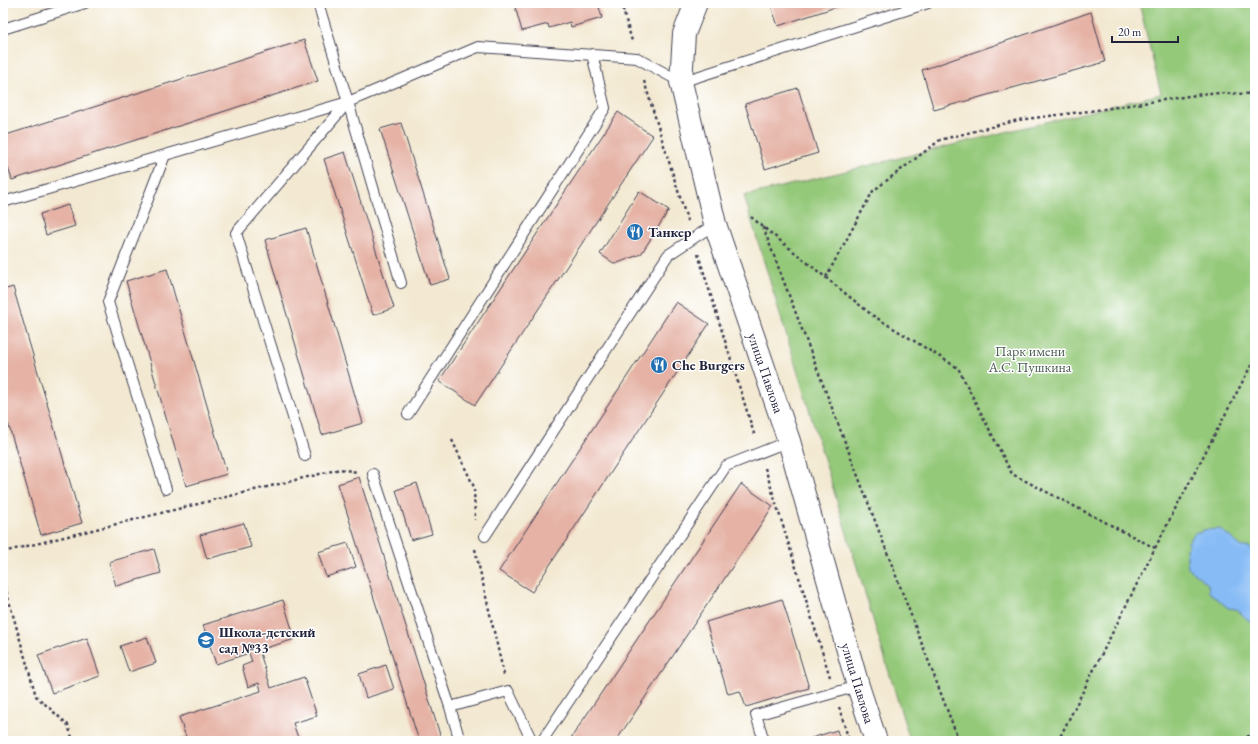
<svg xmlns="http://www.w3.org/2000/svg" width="1258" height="744" font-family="'EB Garamond',serif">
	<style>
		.green { fill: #95c97a; stroke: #5c765a }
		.water { fill: #86bbf5; stroke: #546e98 }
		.building { fill: #e5b2a5 }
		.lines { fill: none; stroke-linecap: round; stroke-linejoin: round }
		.lane-casing { stroke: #414052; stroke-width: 12 }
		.secondary-casing { stroke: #414052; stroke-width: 24 }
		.path { stroke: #414052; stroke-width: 2.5; stroke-dasharray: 3 3; stroke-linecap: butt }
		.lane { stroke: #fff; stroke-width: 10 }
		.secondary { stroke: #fff; stroke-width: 22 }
		.labels { text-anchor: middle; stroke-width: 3; stroke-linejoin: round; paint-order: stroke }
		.poi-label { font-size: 14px; font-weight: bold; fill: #22223b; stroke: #fff; text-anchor: start }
		.park-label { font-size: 14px; fill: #4a5c51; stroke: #fff }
		.street-label { font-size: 14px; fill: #22223b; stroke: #fff }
	</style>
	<rect width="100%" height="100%" fill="#fff"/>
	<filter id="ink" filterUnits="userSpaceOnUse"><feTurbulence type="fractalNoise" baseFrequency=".025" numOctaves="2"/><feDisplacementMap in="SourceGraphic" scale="8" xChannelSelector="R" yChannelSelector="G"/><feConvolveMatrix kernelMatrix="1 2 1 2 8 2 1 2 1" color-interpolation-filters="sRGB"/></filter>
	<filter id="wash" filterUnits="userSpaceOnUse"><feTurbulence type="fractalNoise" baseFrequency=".012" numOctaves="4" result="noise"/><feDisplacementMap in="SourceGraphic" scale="16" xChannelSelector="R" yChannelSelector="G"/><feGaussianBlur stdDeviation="0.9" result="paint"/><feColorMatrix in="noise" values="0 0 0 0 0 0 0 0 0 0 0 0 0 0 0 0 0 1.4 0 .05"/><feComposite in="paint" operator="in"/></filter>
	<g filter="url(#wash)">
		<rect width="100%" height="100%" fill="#f3e9d2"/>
		<!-- green -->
		<path class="green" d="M1139,3h116v738h-345l-166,-545 417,-102z"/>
		<!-- water -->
		<path class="water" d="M1220,529l22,18h7l6,4v75l-19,-17 -8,-1 -19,-16 -1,-8 -20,-16 -2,-19 3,-4 -1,-3 8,-10 4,1 3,-3z"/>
		<g id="blocks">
			<!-- building -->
			<path class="building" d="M514,3h84l4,15 -31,9 -1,-5 -21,6 -1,-4 -26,7z
				M770,3h78l-70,23z
				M1091,12l14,50 -171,48 -12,-40z
				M304,40l14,41 -306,99 -9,-28v-16z
				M798,88l20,65 -53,16 -20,-65z
				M618,112l35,24 -178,269 -36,-24z
				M401,123l49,156 -20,6 -50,-156z
				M345,152l49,156 -21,7 -49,-156z
				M639,191l30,19 -28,44 -26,10 -15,-10z
				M68,205l7,21 -29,9 -6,-21z
				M306,228l57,195 -41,12 -57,-195z
				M167,269l60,205 -41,12 -60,-205z
				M13,287l69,236 -41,12 -38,-129v-116z
				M676,302l33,22 -177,268 -33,-21z
				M359,477l83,264h-23l-81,-257z
				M417,483l15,51 -21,6 -15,-50z
				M741,484l32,22 -157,235h-47z
				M244,523l7,24 -44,12 -7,-24z
				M348,543l8,24 -30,10 -8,-25z
				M154,549l7,24 -45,13 -7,-24z
				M782,599l27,89 -63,19 -6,-16 -12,3 -22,-72z
				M283,600l12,39 -36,11 12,38 33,-11 13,39 -24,7 6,18h-51l-1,-3 -9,3h-64l12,-4 -7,-20 82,-26 -2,-8 -11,4 -6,-21 10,-4 -3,-9 -33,11 -13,-39z
				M147,637l9,26 -27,9 -9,-26z
				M87,638l13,38 -48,17 -14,-38z
				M386,665l8,24 -28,9 -7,-24z
				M837,730l3,11h-38z"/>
		</g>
	</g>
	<g filter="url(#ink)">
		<use href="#blocks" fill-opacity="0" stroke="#414052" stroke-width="1"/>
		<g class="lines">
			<!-- lane casing -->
			<g class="lane-casing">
				<path id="lane" d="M3,29l82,-26
					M348,102l53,181
					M165,155l-57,147 58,187
					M3,202l345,-100 130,-55 159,11 44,24 247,-79
					M408,414l197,-306 -13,-54
					M305,456l-69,-223 112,-131 -30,-99
					M373,474l77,233 58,-16 24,50
					M485,536l183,-281 47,-31
					M450,707l10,34
					M542,741l184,-275 63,-25
					M764,741l-8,-26 102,-29"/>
			</g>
			<!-- secondary casing -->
			<g class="secondary-casing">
				<path id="secondary" d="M696,3l-12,31 -3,48 34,142 74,217 69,245 18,55"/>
			</g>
			<!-- path -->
			<path class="path" d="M621,3l11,38
				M644,81l44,142
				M751,217l121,98 86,53 54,106 143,74 -97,193
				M763,227l196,514
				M698,254l57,183
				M826,277l47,-86 67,-51 78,-20 79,-10 112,-17 46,1
				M452,440l22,47 1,33
				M765,468l65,209
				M1155,548l100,-190
				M475,549l29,126
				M3,552l337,-83 17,3
				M3,580l33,116 32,29 5,16
				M839,707l10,34
				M1242,741l13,-10"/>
			<!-- lane -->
			<use href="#lane" class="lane"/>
			<!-- secondary -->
			<use href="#secondary" class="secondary"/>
		</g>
	</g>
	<!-- icons -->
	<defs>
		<g id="restaurant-disc" transform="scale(0.9)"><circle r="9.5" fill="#1f6fb2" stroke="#fff"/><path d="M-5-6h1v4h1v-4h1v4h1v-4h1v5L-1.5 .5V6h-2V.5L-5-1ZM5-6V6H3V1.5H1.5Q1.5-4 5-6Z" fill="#fff"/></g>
		<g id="school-disc" transform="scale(0.9)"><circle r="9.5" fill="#1f6fb2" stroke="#fff"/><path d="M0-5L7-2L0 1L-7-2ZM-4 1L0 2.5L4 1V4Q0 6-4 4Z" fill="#fff"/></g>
	</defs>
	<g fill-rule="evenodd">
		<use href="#restaurant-disc" x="635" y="232"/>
		<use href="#restaurant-disc" x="659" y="365"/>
		<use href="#school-disc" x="206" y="640"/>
	</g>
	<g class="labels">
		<!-- poi labels -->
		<g class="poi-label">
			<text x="648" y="237">Танкер</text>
			<text x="672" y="370">Che Burgers</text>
			<text x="219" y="637">Школа-детский<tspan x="219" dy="16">сад №33</tspan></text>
		</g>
		<!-- park labels -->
		<g class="park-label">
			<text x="1030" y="356">Парк имени<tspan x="1030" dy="16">А.С. Пушкина</tspan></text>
		</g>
		<!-- street labels -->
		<g class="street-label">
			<text transform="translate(766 373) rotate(71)" y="5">улица Павлова</text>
			<text transform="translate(858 683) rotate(73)" y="5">улица Павлова</text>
		</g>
	</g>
	<!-- margin -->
	<rect width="1258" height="744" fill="none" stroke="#fff" stroke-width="16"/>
	<!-- scale -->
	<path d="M1112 36v6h66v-6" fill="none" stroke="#22223b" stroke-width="2"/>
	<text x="1118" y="36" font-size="12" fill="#22223b" stroke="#ffffff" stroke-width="3" paint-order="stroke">20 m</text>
</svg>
